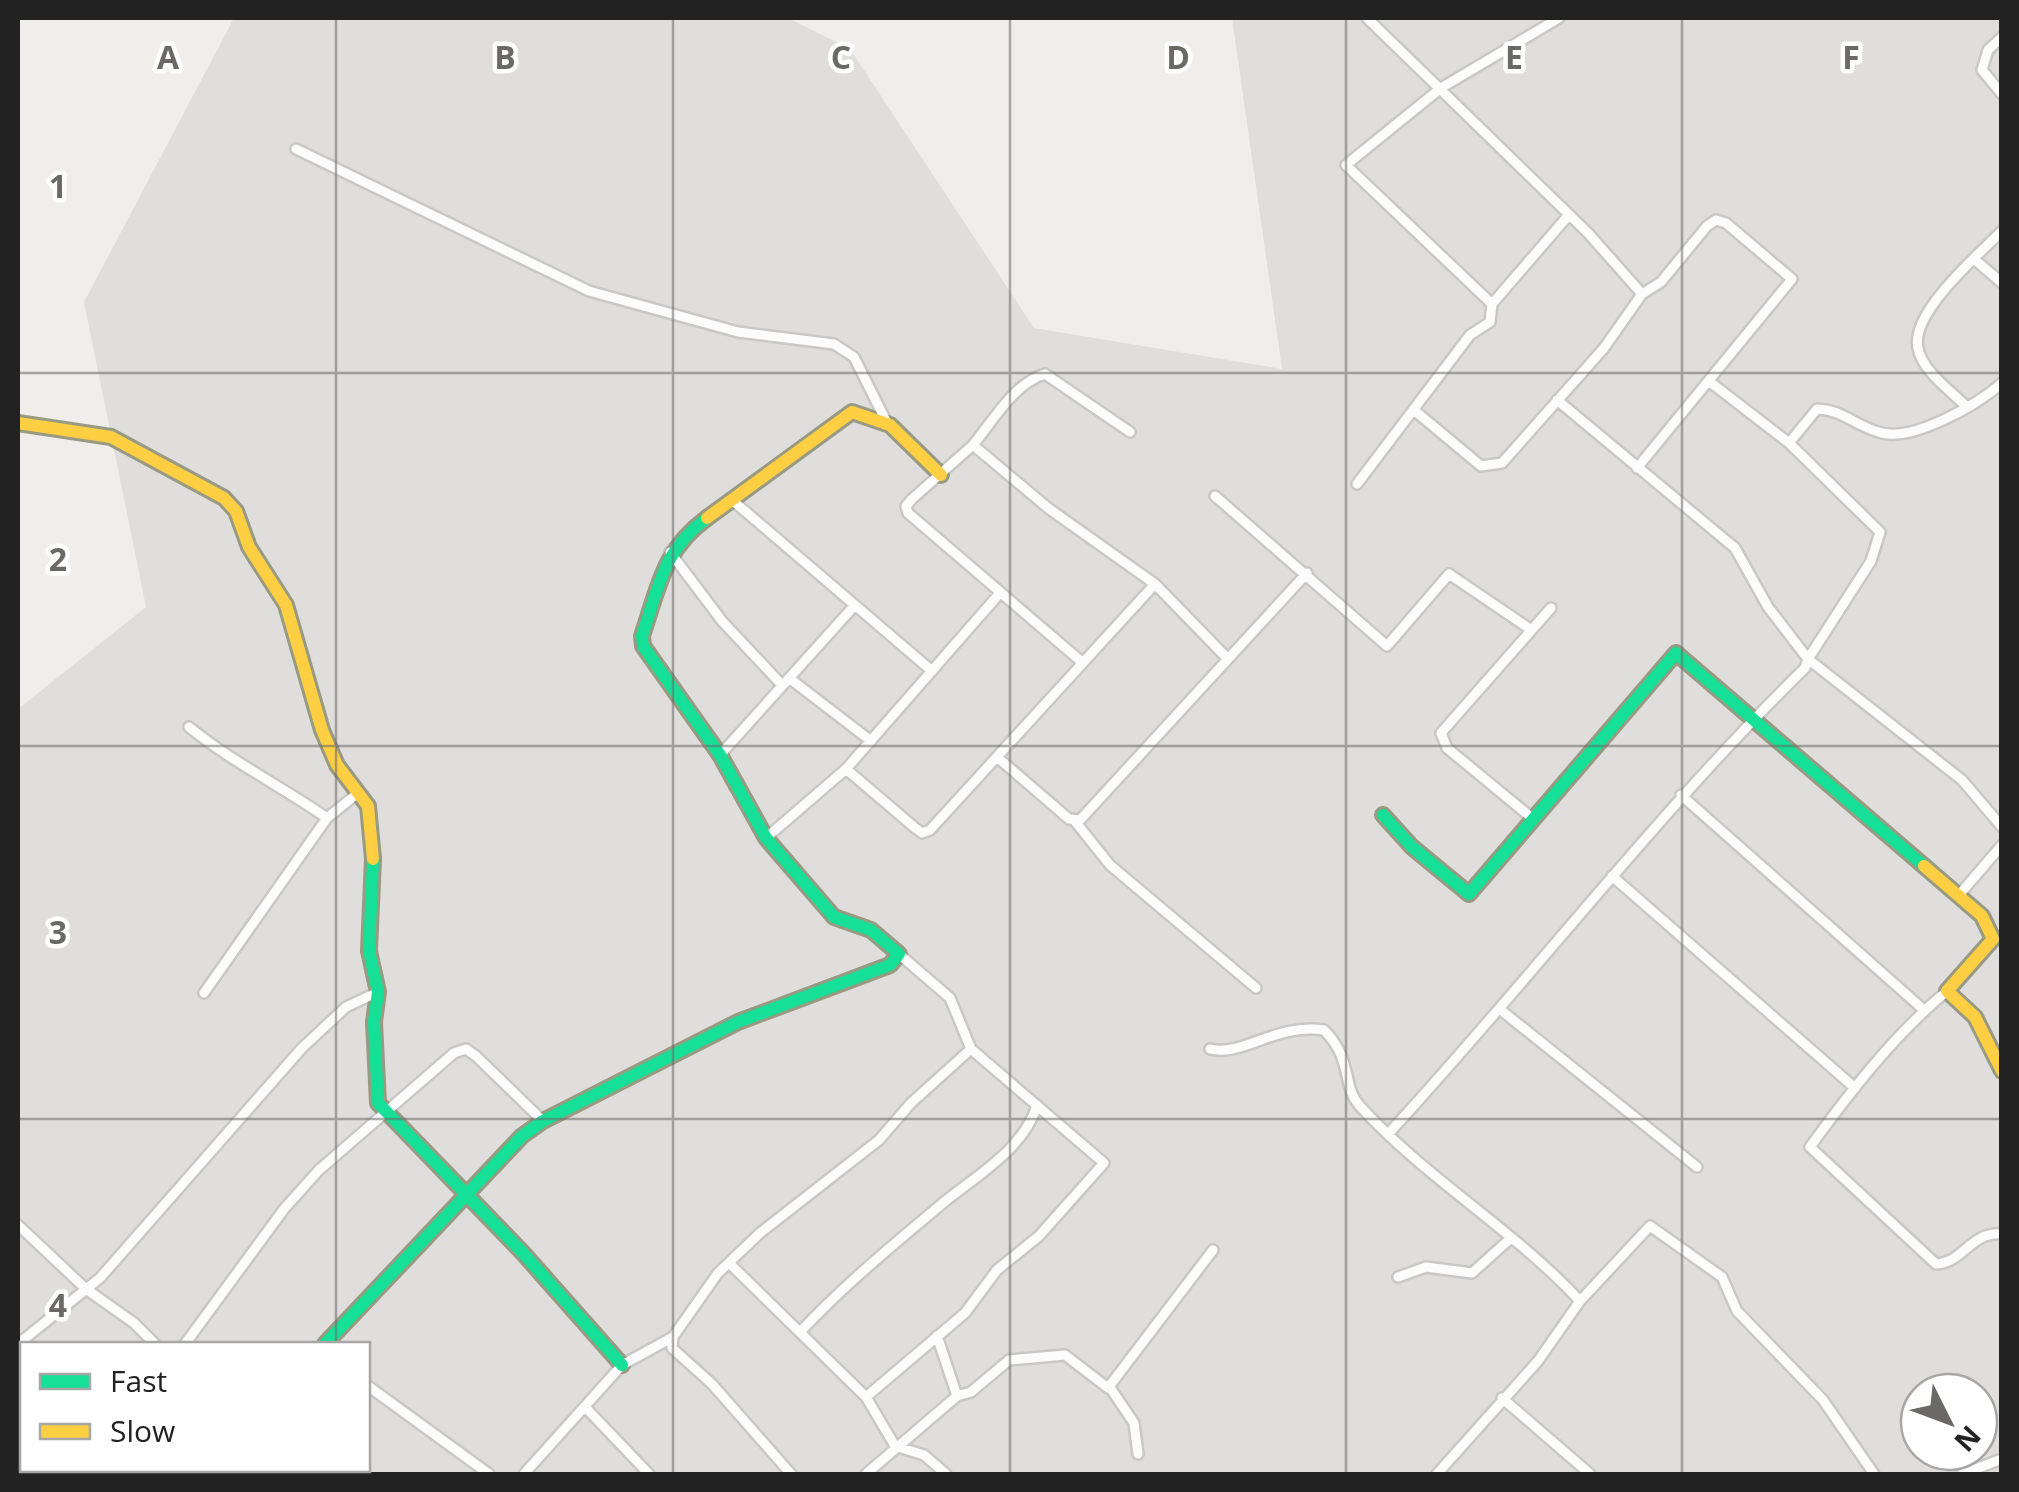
<svg xmlns="http://www.w3.org/2000/svg" width="2019" height="1492" font-family="'Open Sans',sans-serif">
	<style>
		.residential { fill: #dfdedc; fill-rule: evenodd }
		.lines { fill: none; stroke-linecap: round; stroke-linejoin: round }
		.street-casing { stroke: #c9c8c7; stroke-width: 14 }
		.fast-casing { stroke: #999a82; stroke-width: 18 }
		.slow-casing { stroke: #999a82; stroke-width: 18 }
		.street { stroke: #fdfcfc; stroke-width: 9 }
		.fast { stroke: #16e098; stroke-width: 12 }
		.slow { stroke: #ffcf43; stroke-width: 12 }
		.grid { fill: none; stroke: #6a6968; stroke-width: 2.5; stroke-opacity: 0.55 }
		.grid-label { font-size: 32px; text-anchor: middle; font-weight: bold; fill: #6a6968; stroke: #fff; stroke-width: 9; stroke-linejoin: round; paint-order: stroke }
	</style>
	<rect width="100%" height="100%" fill="#f0eeeb"/>
	<!-- residential -->
	<path class="residential" d="M234,18h554l62,31 184,279 248,41 -50,-351h769v1456h-1983v-765l128,-102 -62,-305zM22,1344h346v126h-346zM1919,1392h60v60h-60z"/>
	<g class="lines">
		<!-- street casing -->
		<g class="street-casing">
			<path id="street" d="M1367,18l221,215 54,61
				M2002,37l-14,13 -6,20 20,24
				M296,149l293,142 149,41 96,12 20,13 32,64
				M1974,259l28,24
				M1492,304l-146,-139 95,-77 118,-70
				M1710,382l79,61 91,89 -9,29 -63,98 154,121 40,47
				M1967,407c-16,-16 -45,-36 -49,-59 -8,-35 60,-93 84,-117
				M1415,411l66,55 21,-3 102,-115 38,-54 19,-12 46,-56 9,-6 10,3 66,56 -155,189
				M1789,443l28,-34c27,1 39,18 65,24 32,8 95,-28 120,-50
				M973,445c20,-24 41,-62 72,-71l85,58
				M1357,484l113,-149 20,-13 2,-18 75,-87
				M1215,496l172,150 62,-72 81,55
				M732,500l200,171
				M670,552l52,69 60,64
				M1083,663l-175,-150 -2,-7 6,-7 61,-54 75,63 107,76 73,75
				M789,678l82,63
				M189,727c43,35 92,59 138,91
				M720,755l135,-150
				M997,757l72,62 11,1 227,-247
				M846,769l68,58 8,6 8,-3 225,-246
				M1681,795l243,215
				M1532,818l-85,-70 -6,-15 110,-125
				M1074,820l36,45 146,123
				M766,838l80,-69 154,-176
				M1612,876l243,212
				M1959,895l43,-50
				M1947,991c-53,44 -97,101 -137,156l126,117c27,-1 35,-33 66,-30
				M204,993l123,-175 31,-25
				M1502,1011l195,156
				M1210,1049c33,8 65,-26 114,-19 29,29 18,56 35,75 66,73 154,124 221,196
				M1389,1133c141,-153 267,-319 416,-465l3,-9 -40,-52 -33,-59 -178,-148
				M18,1225l68,64 48,34 21,21
				M729,1263l137,134 29,49 29,9 22,19
				M1398,1277l28,-10 46,6 39,-35
				M800,1332c43,-46 94,-88 143,-129 33,-27 82,-55 94,-98
				M937,1336l20,60
				M673,1337l-1,11 40,36 79,90
				M18,1344l82,-66 202,-230 44,-41 32,-15
				M185,1344l99,-135 35,-39 135,-117 12,-4 10,7 67,65
				M368,1386l121,88
				M1109,1386l25,37 4,31
				M866,1397l99,-84 32,-43 42,-34 65,-73 -133,-114 -21,-51 -51,-44
				M1502,1398l88,76
				M586,1408l63,66
				M301,1470l5,4
				M267,1474l5,-4
				M524,1474l98,-109 51,-28 45,-64 42,-40 119,-93 32,-37 60,-54
				M866,1474l91,-78 14,-4 38,-32 56,-5 43,33 105,-138
				M1437,1474l101,-113 42,-60 70,-75 72,51 15,34 86,89 51,74
				M1962,1474l40,-15"/>
		</g>
		<!-- fast casing -->
		<g class="fast-casing">
			<path id="fast" d="M1383,815l29,32 57,47 207,-241 248,213
				M373,859l-4,92 9,41 -4,30 4,81 145,150 99,112
				M325,1344l197,-208 21,-15 195,-99 152,-57 9,-11 -28,-24 -37,-13 -68,-79 -46,-83 -77,-109 -1,-10c17,-50 21,-86 65,-118"/>
		</g>
		<!-- slow casing -->
		<g class="slow-casing">
			<path id="slow" d="M18,423l93,14 113,61 12,13 13,36 37,58 36,125 15,35 31,41 5,53
				M707,518l145,-106 38,13 51,50
				M1924,866l58,50 11,23 -46,52 28,26 27,54"/>
		</g>
		<!-- street -->
		<use href="#street" class="street"/>
		<!-- fast -->
		<use href="#fast" class="fast"/>
		<!-- slow -->
		<use href="#slow" class="slow"/>
	</g>
	<!-- grid -->
	<path class="grid" d="M336,18v1326M673,18v1456M1010,18v1456M1346,18v1456M1682,18v1456M18,373h1984M18,746h1984M18,1119h1984M336,1470v4"/>
	<g class="grid-label">
		<text x="168" y="69">A</text>
		<text x="505" y="69">B</text>
		<text x="841" y="69">C</text>
		<text x="1178" y="69">D</text>
		<text x="1514" y="69">E</text>
		<text x="1851" y="69">F</text>
		<text x="58" y="198">1</text>
		<text x="58" y="571">2</text>
		<text x="58" y="944">3</text>
		<text x="58" y="1317">4</text>
	</g>
	<!-- border -->
	<rect width="2019" height="1492" fill="none" stroke="#222222" stroke-width="40"/>
	<!-- legend -->
	<rect x="20" y="1342" width="350" height="130" fill="#ffffff" stroke="#a7a7a7" stroke-width="2.5"/>
	<rect x="40" y="1374" width="50" height="15" fill="#16e098" stroke="#a7a7a7" stroke-width="2.5"/>
	<text x="110" y="1392" font-size="30" fill="#222222">Fast</text>
	<rect x="40" y="1424" width="50" height="15" fill="#ffcf43" stroke="#a7a7a7" stroke-width="2.5"/>
	<text x="110" y="1442" font-size="30" fill="#222222">Slow</text>
	<!-- north arrow -->
	<g transform="translate(1949 1422) rotate(132)"><circle r="48" fill="#ffffff" stroke="#a7a7a7" stroke-width="2.5"/>
	<path d="M0-8L18 38L0 25L-18 38Z" fill="#6a6968"/>
	<text y="-15" font-size="28" font-weight="bold" text-anchor="middle" fill="#222222">N</text>
	</g>
</svg>
